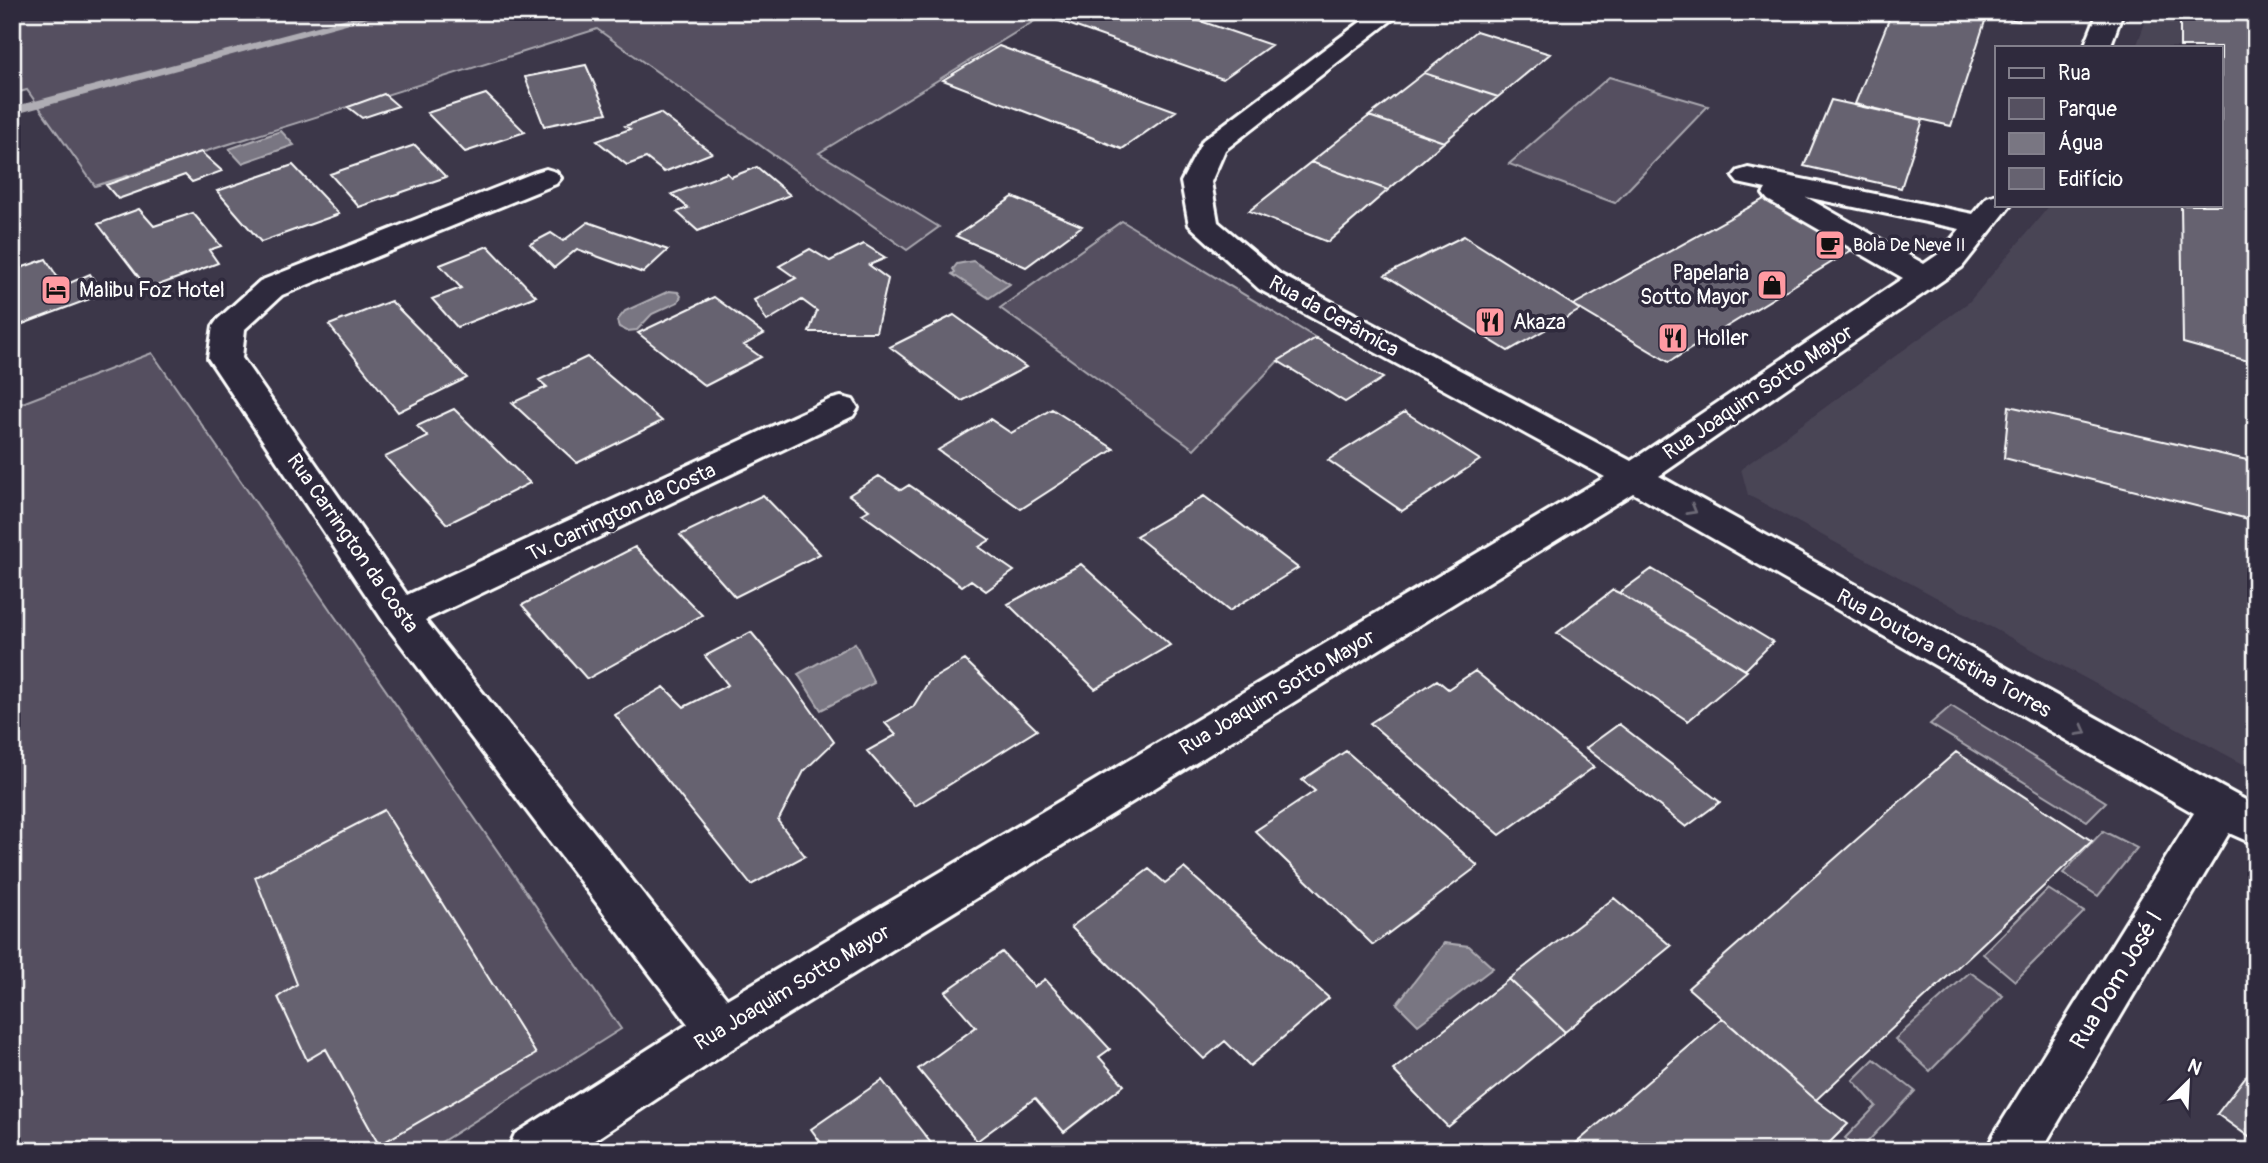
<svg xmlns="http://www.w3.org/2000/svg" width="2268" height="1163" font-family="Pangolin,sans-serif">
	<style>
		.built { fill: #494455 }
		.green { fill: #555060; stroke: #aaa8b0; stroke-width: 2 }
		.water { fill: #797682; stroke: #afadb4; stroke-width: 2 }
		.lines { fill: none; stroke-linecap: round; stroke-linejoin: round }
		.stream { fill: #afadb4; fill-rule: evenodd }
		.building { fill: #666270; stroke: #fff; stroke-width: 2 }
		.street-casing { stroke: #fff; stroke-width: 6 }
		.street { fill: #2f2a3d; fill-rule: evenodd }
		.oneway { stroke: #6d6a77 }
		.labels { text-anchor: middle; stroke-width: 7; stroke-linejoin: round; paint-order: stroke }
		.far-poi-label { font-size: 18px; fill: #fff; stroke: #2f2a3d; text-anchor: start }
		.poi-label { font-size: 21px; fill: #fff; stroke: #2f2a3d; text-anchor: start }
		.street-label { font-size: 21px; fill: #fff; stroke: #2f2a3d }
		.near-street-label { font-size: 24px; fill: #fff; stroke: #2f2a3d }
	</style>
	<rect width="100%" height="100%" fill="#3c3749"/>
	<filter id="ink" filterUnits="userSpaceOnUse"><feTurbulence type="fractalNoise" baseFrequency=".0143" numOctaves="2"/><feDisplacementMap in="SourceGraphic" scale="14" xChannelSelector="R" yChannelSelector="G"/><feConvolveMatrix kernelMatrix="1 2 1 2 8 2 1 2 1" color-interpolation-filters="sRGB"/></filter>
	<g filter="url(#ink)">
		<!-- built -->
		<path class="built" d="M2149,12h107v759l-508,-276 -7,-26 228,-167 81,-97h171v-158h-85z"/>
		<!-- green -->
		<path class="green" d="M12,12h1037l-230,141 120,74 -32,23 -310,-221 -502,157 -68,-96 -15,4z
			M1609,77l99,29 -93,97 -106,-39z
			M1122,221l194,117 -38,23 -84,88 -194,-141z
			M152,353l469,676 -194,122h-415v-744z
			M1951,706l155,96 -19,19 -157,-97z
			M2103,831l34,17 -39,48 -35,-23z
			M2048,889l36,23 -69,69 -32,-27z
			M1970,972l33,24 -73,75 -35,-32z
			M1874,1059l41,32 -55,59 -15,-12 31,-32 -23,-26z"/>
		<!-- water -->
		<path class="water" d="M281,131l13,14 -52,18 -13,-14z
			M973,261l37,23 -21,14 -37,-24 3,-2 -2,-3 4,-5z
			M669,291l9,1 3,4 -3,6 -26,12 -15,16 -10,1 -8,-4 -2,-6 8,-10z
			M855,643l19,40 -53,27 -23,-36z
			M1444,943l25,3 24,22 -75,57 -21,-21z"/>
		<g class="lines">
			<!-- stream -->
			<path class="stream" d="M370,12h20l-378,103v-8z"/>
		</g>
		<!-- building -->
		<path class="building" d="M1056,12h118l97,33 -48,34 -175,-62z
			M1892,12h83l12,3 -36,111 -96,-22z
			M1975,12h46l-2,9z
			M2180,12h18l58,10v386l-4,-46 -69,-19 -2,-138h40v-158h-41z
			M1476,31l74,23 -52,43 -74,-24z
			M999,46l177,65 -54,38 -179,-69z
			M586,65l21,48 -63,13 -19,-49z
			M1424,73l74,24 -54,45 -75,-26z
			M384,94l14,12 -36,12 -14,-11z
			M486,94l39,38 -60,20 -38,-39z
			M1831,100l92,20 -22,68 -97,-22z
			M660,113l52,40 -48,19 -18,-14 -19,7 -30,-24 33,-12 -5,-3z
			M1369,116l75,26 -56,48 -77,-28z
			M415,145l31,32 -87,30 -29,-33z
			M201,152l21,19 -30,11 -7,-7 -67,24 -12,-14z
			M1311,162l77,28 -60,52 -79,-31z
			M293,165l46,49 -78,28 -44,-51z
			M757,167l33,28 -92,36 -21,-19 11,-4 -16,-14 55,-21 4,4z
			M1013,197l69,29 -56,41 -70,-31z
			M1766,198l89,50 -186,114 -96,-57z
			M139,209l15,17 39,-13 28,33 -12,4 9,13 -70,26 -50,-65z
			M588,222l80,28 -25,23 -66,-24 -23,19 -24,-24 21,-11 12,8z
			M1464,236l109,69 7,5 -72,41 -123,-76z
			M864,244l22,14 -17,7 19,14 -12,53h-67l8,-21 -15,-11 -35,21 -13,-21 42,-22 -17,-12 31,-17 20,12z
			M488,246l48,50 -79,31 -25,-28 29,-11 -21,-23z
			M46,259l17,27 27,-12 13,20 -91,34v-57z
			M714,297l50,37 -20,11 17,12 -56,29 -67,-53z
			M391,301l76,77 -69,34 -69,-87z
			M954,315l72,52 -64,34 -72,-54z
			M1316,338l67,40 -38,24 -67,-41z
			M587,357l75,64 -85,42 -65,-60 35,-16 -8,-7z
			M2009,406l247,56v59l-252,-63z
			M454,409l76,74 -83,41 -62,-67 43,-20 -11,-11z
			M1052,409l62,40 -93,60 -83,-59 52,-31 21,14z
			M1405,412l75,48 -78,51 -74,-51z
			M879,476l22,14 8,-5 81,55 -11,7 35,24 -28,20 -15,-11 -9,6 -100,-72 7,-4 -20,-15z
			M763,495l57,59 -85,43 -55,-62z
			M1204,496l94,72 -69,43 -93,-75z
			M635,547l67,68 -115,64 -65,-74z
			M1081,564l89,81 -75,44 -87,-85z
			M1652,569l121,73 -28,28 -126,-77z
			M1613,590l6,3 128,78 -59,50 -131,-88z
			M751,632l34,41 49,69 -30,29 -26,50 27,35 -54,29 -136,-170 49,-28 20,20 44,-22 -23,-29z
			M965,660l72,70 -122,76 -48,-55 29,-16 -11,-12 28,-16 16,-26z
			M1475,671l119,96 -94,68 -130,-112 67,-43 11,9z
			M1619,724l101,78 -34,25 -100,-79z
			M1346,751l132,115 -105,79 -118,-114 60,-40 -13,-11z
			M1956,752l136,89 -276,259 -128,-112z
			M384,810l152,244 -157,91 -53,-96 -19,11 -29,-63 19,-13 -42,-107z
			M1184,868l145,130 -79,68 -25,-25 -21,18 -133,-132 78,-58 16,14z
			M1614,898l57,48 -106,86 -56,-53z
			M1002,952l32,35 11,-8 65,70 -11,8 25,28 -60,47 -29,-34 -58,43 -59,-72 58,-42 -31,-35z
			M1509,979l56,53 -117,95 -55,-57z
			M1722,1018l94,82 32,24 -27,27h-254z
			M2256,1063v79l-39,-28z
			M882,1080l55,71h-110l-16,-22z"/>
		<g class="lines">
			<!-- street casing -->
			<g class="street-casing">
				<path id="street" d="M1374,12h28l-177,138 -14,32 7,40 63,53 350,186 272,-183 -135,-78 -5,-6 3,-5 -28,-6 -5,-6 5,-6 10,-3 225,46 14,-17 10,-3v11h14l-49,62 -303,209 597,330v39l-27,-12 -188,318h-55l8,-17 200,-321 -561,-320 -895,552 -160,106h-71l8,-17 173,-110 -302,-399 -178,-267 5,-32 5,-7 42,-38 276,-109 10,-3 10,3 5,6 -5,6 -274,111 -37,34 -3,29 165,237 422,-195 12,-3 12,3 5,8 -5,8 -428,204 302,379 878,-522 -346,-188 -70,-64 -8,-43 22,-42zM1806,197l154,32 -20,24 -16,11z
					M2098,12h25l-13,35h-26z"/>
			</g>
			<!-- street -->
			<use href="#street" class="street"/>
		</g>
		<!-- one-way arrows -->
		<defs><path id="oneway-chevron" d="M-2-3.5L2.5 0L-2 3.5" fill="none" stroke-width="1.6" stroke-linecap="round" stroke-linejoin="round" transform="scale(1.75)"/></defs>
		<g class="oneway">
			<use href="#oneway-chevron" transform="translate(1692 510) rotate(30)"/>
			<use href="#oneway-chevron" transform="translate(2082 731) rotate(29)"/>
		</g>
	</g>
	<!-- icons -->
	<defs>
		<g id="cafe-square" transform="scale(1.575)"><rect x="-9" y="-9" width="18" height="18" rx="4" fill="#ff9aa2" stroke="#2f2a3d"/><path d="M-5.5-4.5H6V0H3Q3 3.5 0 3.5H-2.5Q-5.5 3.5-5.5 0ZM3-3.2v2h1.7v-2ZM-6 4.5H4V6H-6Z" fill="#111"/></g>
		<g id="shop-square" transform="scale(1.575)"><rect x="-9" y="-9" width="18" height="18" rx="4" fill="#ff9aa2" stroke="#2f2a3d"/><path d="M-5-2.5h2.3a2.7 3.5 0 0 1 5.4 0H5L5.5 6h-11ZM-1.5-2.5h3a1.5 2.3 0 0 0-3 0Z" fill="#111"/></g>
		<g id="hotel-square" transform="scale(1.575)"><rect x="-9" y="-9" width="18" height="18" rx="4" fill="#ff9aa2" stroke="#2f2a3d"/><path d="M-6-4.5h1.5V1H6V5H4.5V3h-9V5H-6ZM-4 0a1.8 1.8 0 1 1 3.6 0ZM.5 0V-2.5h3Q6-2.5 6 0Z" fill="#111"/></g>
		<g id="restaurant-square" transform="scale(1.575)"><rect x="-9" y="-9" width="18" height="18" rx="4" fill="#ff9aa2" stroke="#2f2a3d"/><path d="M-5-6h1v4h1v-4h1v4h1v-4h1v5L-1.5 .5V6h-2V.5L-5-1ZM5-6V6H3V1.5H1.5Q1.5-4 5-6Z" fill="#111"/></g>
	</defs>
	<g fill-rule="evenodd">
		<use href="#cafe-square" x="1830" y="245"/>
		<use href="#shop-square" x="1772" y="285"/>
		<use href="#hotel-square" x="56" y="290"/>
		<use href="#restaurant-square" x="1490" y="322"/>
		<use href="#restaurant-square" x="1673" y="338"/>
	</g>
	<g class="labels">
		<!-- far-poi labels -->
		<g class="far-poi-label">
			<text x="1853" y="251">Bola De Neve II</text>
		</g>
		<!-- poi labels -->
		<g class="poi-label">
			<text x="1749" y="280" text-anchor="end">Papelaria<tspan x="1749" dy="24">Sotto Mayor</tspan></text>
			<text x="79" y="297">Malibu Foz Hotel</text>
			<text x="1513" y="329">Akaza</text>
			<text x="1696" y="345">Holler</text>
		</g>
		<!-- street labels -->
		<g class="street-label">
			<text transform="translate(1334 316) rotate(29)" y="7">Rua da Cerâmica</text>
			<text transform="translate(1758 392) rotate(-34)" y="7">Rua Joaquim Sotto Mayor</text>
			<text transform="translate(621 512) rotate(-25)" y="7">Tv. Carrington da Costa</text>
			<text transform="translate(353 543) rotate(55)" y="7">Rua Carrington da Costa</text>
			<text transform="translate(1944 653) rotate(29)" y="7">Rua Doutora Cristina Torres</text>
			<text transform="translate(1277 692) rotate(-31)" y="7">Rua Joaquim Sotto Mayor</text>
			<text transform="translate(792 987) rotate(-31)" y="7">Rua Joaquim Sotto Mayor</text>
		</g>
		<!-- near-street labels -->
		<g class="near-street-label">
			<text transform="translate(2116 980) rotate(-59)" y="8">Rua Dom José I</text>
		</g>
	</g>
	<!-- margin -->
	<rect width="2268" height="1163" fill="none" stroke="#2f2a3d" stroke-width="42"/>
	<rect x="21" y="21" width="2226" height="1121" fill="none" stroke="#fff" stroke-width="2.5" filter="url(#ink)"/>
	<!-- legend -->
	<rect x="1995" y="46" width="228" height="161" fill="#2f2a3d" stroke="#827f8b" stroke-width="2"/>
	<rect x="2009" y="68" width="35" height="10" fill="#2f2a3d" stroke="#827f8b" stroke-width="2"/>
	<text x="2058" y="80" font-size="21" fill="#ffffff">Rua</text>
	<rect x="2009" y="98" width="35" height="21" fill="#555060" stroke="#827f8b" stroke-width="2"/>
	<text x="2058" y="116" font-size="21" fill="#ffffff">Parque</text>
	<rect x="2009" y="133" width="35" height="21" fill="#797682" stroke="#827f8b" stroke-width="2"/>
	<text x="2058" y="150" font-size="21" fill="#ffffff">Água</text>
	<rect x="2009" y="168" width="35" height="21" fill="#666270" stroke="#827f8b" stroke-width="2"/>
	<text x="2058" y="186" font-size="21" fill="#ffffff">Edifício</text>
	<!-- north arrow -->
	<g transform="translate(2188 1082) rotate(24)" stroke="#2f2a3d" stroke-width="5" paint-order="stroke">
	<path d="M0-5L12 26L0 18L-12 26Z" fill="#ffffff"/>
	<text y="-10" font-size="19" font-weight="bold" text-anchor="middle" fill="#ffffff">N</text>
	</g>
</svg>
